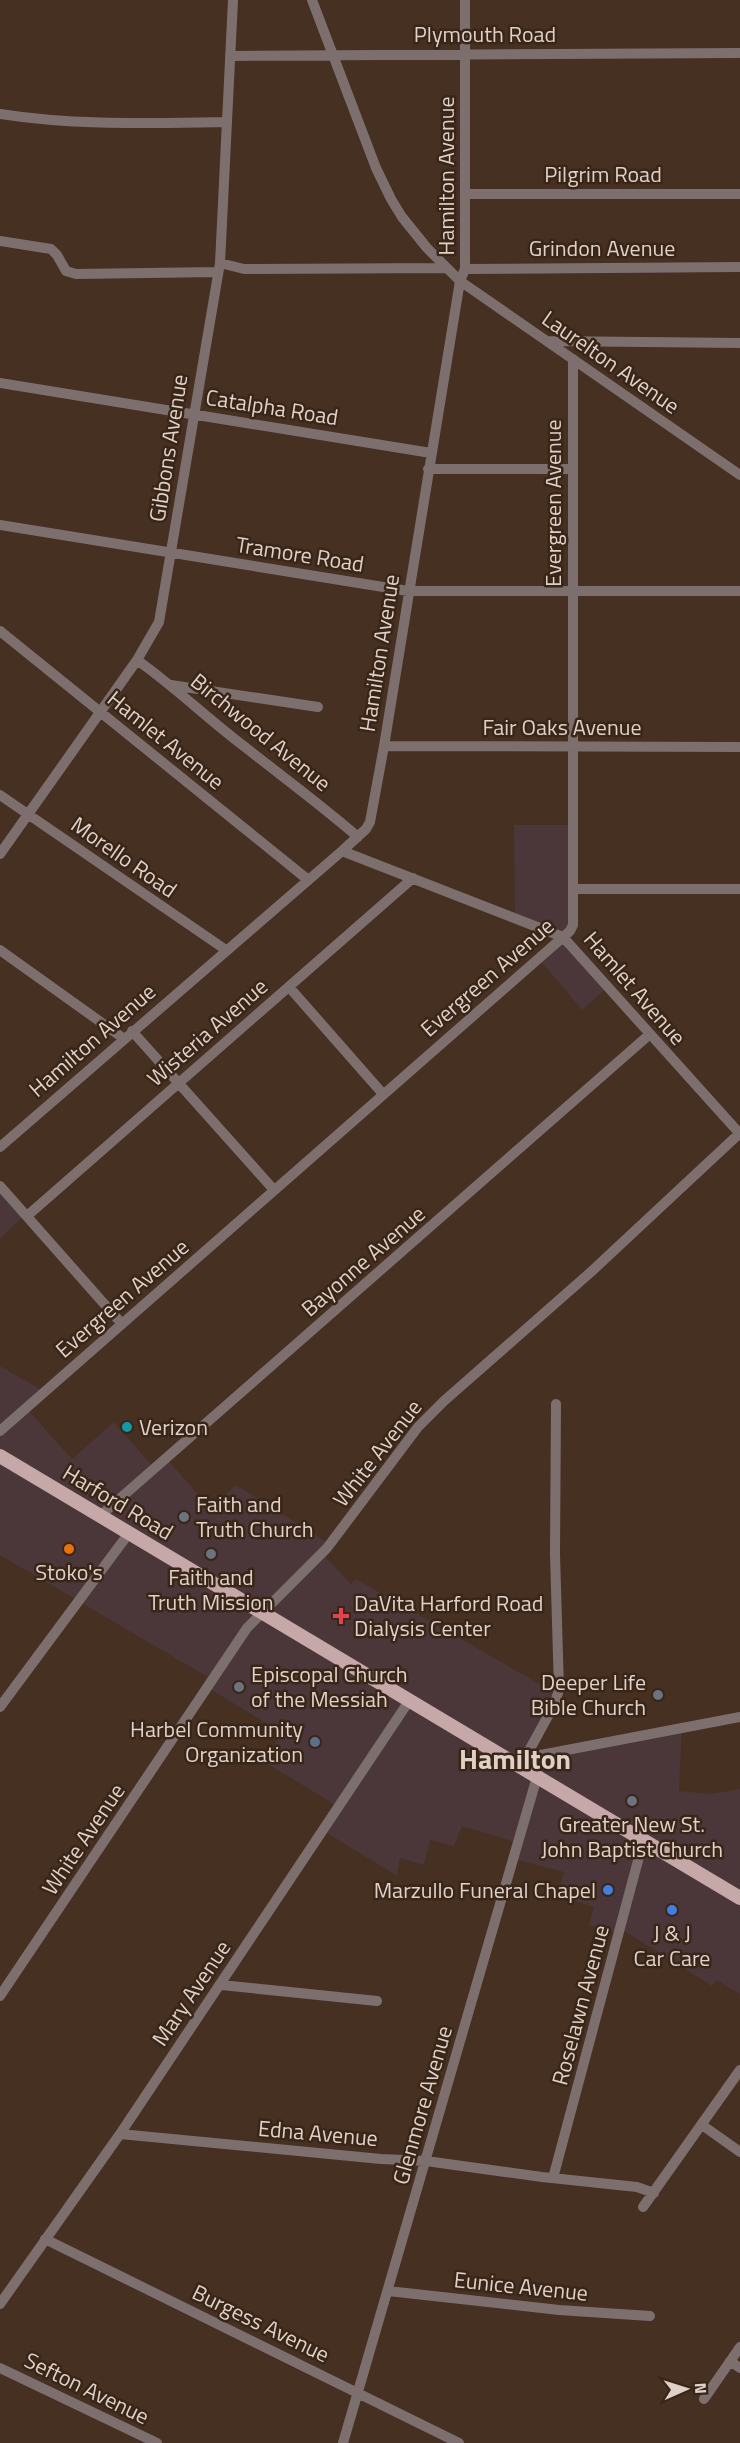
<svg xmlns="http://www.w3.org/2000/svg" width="740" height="2443" font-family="'Titillium Web',sans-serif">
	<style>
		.commercial { fill: #4b363a }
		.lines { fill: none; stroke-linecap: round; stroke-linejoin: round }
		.minor { stroke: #7e6f6f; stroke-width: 10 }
		.major { stroke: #c6a8a8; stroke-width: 14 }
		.culture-dot { fill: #0f9aa8; stroke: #3a2618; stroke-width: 2 }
		.worship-dot { fill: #6b7280; stroke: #3a2618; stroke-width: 2 }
		.food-dot { fill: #e8710a; stroke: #3a2618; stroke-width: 2 }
		.health-dot { fill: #e0444e; stroke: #3a2618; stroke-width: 2 }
		.service-dot { fill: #5c6f8a; stroke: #3a2618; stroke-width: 2 }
		.shop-dot { fill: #3f7fe0; stroke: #3a2618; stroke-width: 2 }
		.labels { text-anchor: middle; stroke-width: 5; stroke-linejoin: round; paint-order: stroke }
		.street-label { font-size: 22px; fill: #dfd1c8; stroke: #3a2618 }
		.poi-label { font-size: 22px; fill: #dfd1c8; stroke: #3a2618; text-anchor: start }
		.district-label { font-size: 28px; font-weight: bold; fill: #dfd1c8; stroke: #3a2618 }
	</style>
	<rect width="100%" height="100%" fill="#453022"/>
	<!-- commercial -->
	<path class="commercial" d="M514,825h59l-2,104 2,19 35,39 -26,23 -44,-52 22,-19 -45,-20z
		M0,1187l24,29 -24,23z
		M0,1366l45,26 -18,17 45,50 42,-37 40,46 12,-10 44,50 26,-23 94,59 -8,9 29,31 5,-5 201,115 -33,62 158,-30 -3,65 32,3 29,-5v205l-23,-14 -5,6 -91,-57 -2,5 -30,-9 5,-18 -36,-11 6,-24 -50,-13 4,-16 -56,-17 -8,20 -24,-6 -6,25 -24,-7 -3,18 -75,-46 15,-24 -74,-45 19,-28 -75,-46 4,-8 -211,-124z"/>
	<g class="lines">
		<!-- minor -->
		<path class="minor" d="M312,0l64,168 15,31 11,18 25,31 33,33 280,194
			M230,56l510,-3
			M0,114c76,12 151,9 227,8
			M466,194h274
			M0,241l51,8 6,6 9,16 10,3 142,-2
			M220,263l24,6 201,-1
			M465,269l275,-2
			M547,341l193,2
			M0,383l431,70
			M428,469h144
			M0,525l408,66h332
			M0,631l307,248
			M137,660c38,27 71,59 108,87 38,30 76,58 113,90
			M171,685l147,22
			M384,746l356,1
			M0,795l226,155
			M342,851l221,86 177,197
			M0,854l137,-194 22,-38 61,-359 13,-263
			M573,889h167
			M0,950l123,88
			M289,987l94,107
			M132,1031l142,159
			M0,1147l342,-296 24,-22 4,-7 14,-76 76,-465 5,-12v-269
			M0,1186l122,138
			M27,1216l386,-338
			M0,1431l570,-500 3,-6v-566
			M100,1516l550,-482
			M0,1707l129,-174
			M525,1758l29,-53 5,-15 -4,-136 1,-150
			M522,1761l3,-3 215,-41
			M221,1985l156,16
			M0,1996l247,-368 80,-80 91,-121 26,-26 148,-130 148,-138
			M702,2125l38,27
			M120,2134l261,25 45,2 116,16 95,10 17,6
			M553,2178l90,-336
			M643,2207l97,-137
			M45,2239l414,204
			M388,2291l171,19 91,6
			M0,2304l120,-170 289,-433
			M730,2361l10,7
			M0,2368l157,75
			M704,2399l36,-52
			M343,2443l194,-666"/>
		<!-- major -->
		<path class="major" d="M0,1456l740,442"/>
	</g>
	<!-- markers -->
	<circle class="culture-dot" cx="127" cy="1427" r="6"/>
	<g class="worship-dot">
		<circle cx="184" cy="1517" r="6"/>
		<circle cx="211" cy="1554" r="6"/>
		<circle cx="239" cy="1687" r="6"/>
		<circle cx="658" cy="1695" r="6"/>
		<circle cx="632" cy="1801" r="6"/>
	</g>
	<circle class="food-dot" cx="69" cy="1549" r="6"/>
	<path class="health-dot" d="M338 1607h6v6h6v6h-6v6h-6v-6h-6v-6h6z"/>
	<circle class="service-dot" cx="315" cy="1742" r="6"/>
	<g class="shop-dot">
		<circle cx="608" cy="1890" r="6"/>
		<circle cx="672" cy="1910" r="6"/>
	</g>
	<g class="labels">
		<!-- street labels -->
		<g class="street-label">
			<text x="485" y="42">Plymouth Road</text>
			<text x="603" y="182">Pilgrim Road</text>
			<text transform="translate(446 176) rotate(-90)" y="8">Hamilton Avenue</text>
			<text x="602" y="256">Grindon Avenue</text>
			<text transform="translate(611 362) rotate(35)" y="8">Laurelton Avenue</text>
			<text transform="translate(272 407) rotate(9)" y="8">Catalpha Road</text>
			<text transform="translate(168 448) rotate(-81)" y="8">Gibbons Avenue</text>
			<text transform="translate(553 503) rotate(-90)" y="8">Evergreen Avenue</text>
			<text transform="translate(300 554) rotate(9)" y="8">Tramore Road</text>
			<text transform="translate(379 653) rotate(-81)" y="8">Hamilton Avenue</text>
			<text x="562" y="735">Fair Oaks Avenue</text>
			<text transform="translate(261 732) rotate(39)" y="8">Birchwood Avenue</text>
			<text transform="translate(166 740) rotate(39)" y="8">Hamlet Avenue</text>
			<text transform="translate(124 857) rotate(35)" y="8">Morello Road</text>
			<text transform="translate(487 977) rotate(-41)" y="8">Evergreen Avenue</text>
			<text transform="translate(635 988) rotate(49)" y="8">Hamlet Avenue</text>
			<text transform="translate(207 1032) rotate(-41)" y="8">Wisteria Avenue</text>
			<text transform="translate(92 1040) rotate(-41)" y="8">Hamilton Avenue</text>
			<text transform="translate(363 1261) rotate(-41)" y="8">Bayonne Avenue</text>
			<text transform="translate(122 1298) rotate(-41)" y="8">Evergreen Avenue</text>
			<text transform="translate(377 1453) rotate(-52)" y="8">White Avenue</text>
			<text transform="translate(118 1502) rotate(31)" y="8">Harford Road</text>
			<text transform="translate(83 1839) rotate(-56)" y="8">White Avenue</text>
			<text transform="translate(191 1993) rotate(-56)" y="8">Mary Avenue</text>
			<text transform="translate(580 2005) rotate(-75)" y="8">Roselawn Avenue</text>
			<text transform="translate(422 2105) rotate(-74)" y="8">Glenmore Avenue</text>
			<text transform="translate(318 2133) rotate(5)" y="8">Edna Avenue</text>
			<text transform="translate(521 2286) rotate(6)" y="8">Eunice Avenue</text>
			<text transform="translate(261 2323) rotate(26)" y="8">Burgess Avenue</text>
			<text transform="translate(87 2388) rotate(26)" y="8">Sefton Avenue</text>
		</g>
		<!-- poi labels -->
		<g class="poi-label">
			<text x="139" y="1435">Verizon</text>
			<text x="196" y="1512">Faith and<tspan x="196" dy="25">Truth Church</tspan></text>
			<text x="69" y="1580" text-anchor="middle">Stoko's</text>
			<text x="211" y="1585" text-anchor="middle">Faith and<tspan x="211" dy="25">Truth Mission</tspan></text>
			<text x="354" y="1611">DaVita Harford Road<tspan x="354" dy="25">Dialysis Center</tspan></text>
			<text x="251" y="1682">Episcopal Church<tspan x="251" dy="25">of the Messiah</tspan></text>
			<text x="646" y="1690" text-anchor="end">Deeper Life<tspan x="646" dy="25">Bible Church</tspan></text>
			<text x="303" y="1737" text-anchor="end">Harbel Community<tspan x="303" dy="25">Organization</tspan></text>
			<text x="632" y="1832" text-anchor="middle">Greater New St.<tspan x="632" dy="25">John Baptist Church</tspan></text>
			<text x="596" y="1898" text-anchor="end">Marzullo Funeral Chapel</text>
			<text x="672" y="1941" text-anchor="middle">J &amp; J<tspan x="672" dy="25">Car Care</tspan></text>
		</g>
		<!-- district labels -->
		<g class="district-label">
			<text x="515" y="1769">Hamilton</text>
		</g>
	</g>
	<!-- north arrow -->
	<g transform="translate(686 2389) rotate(87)" stroke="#3a2618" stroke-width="4.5" paint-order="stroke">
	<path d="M0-4.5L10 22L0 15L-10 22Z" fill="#dfd1c8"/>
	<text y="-9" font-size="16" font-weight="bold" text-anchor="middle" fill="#dfd1c8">N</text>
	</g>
</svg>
